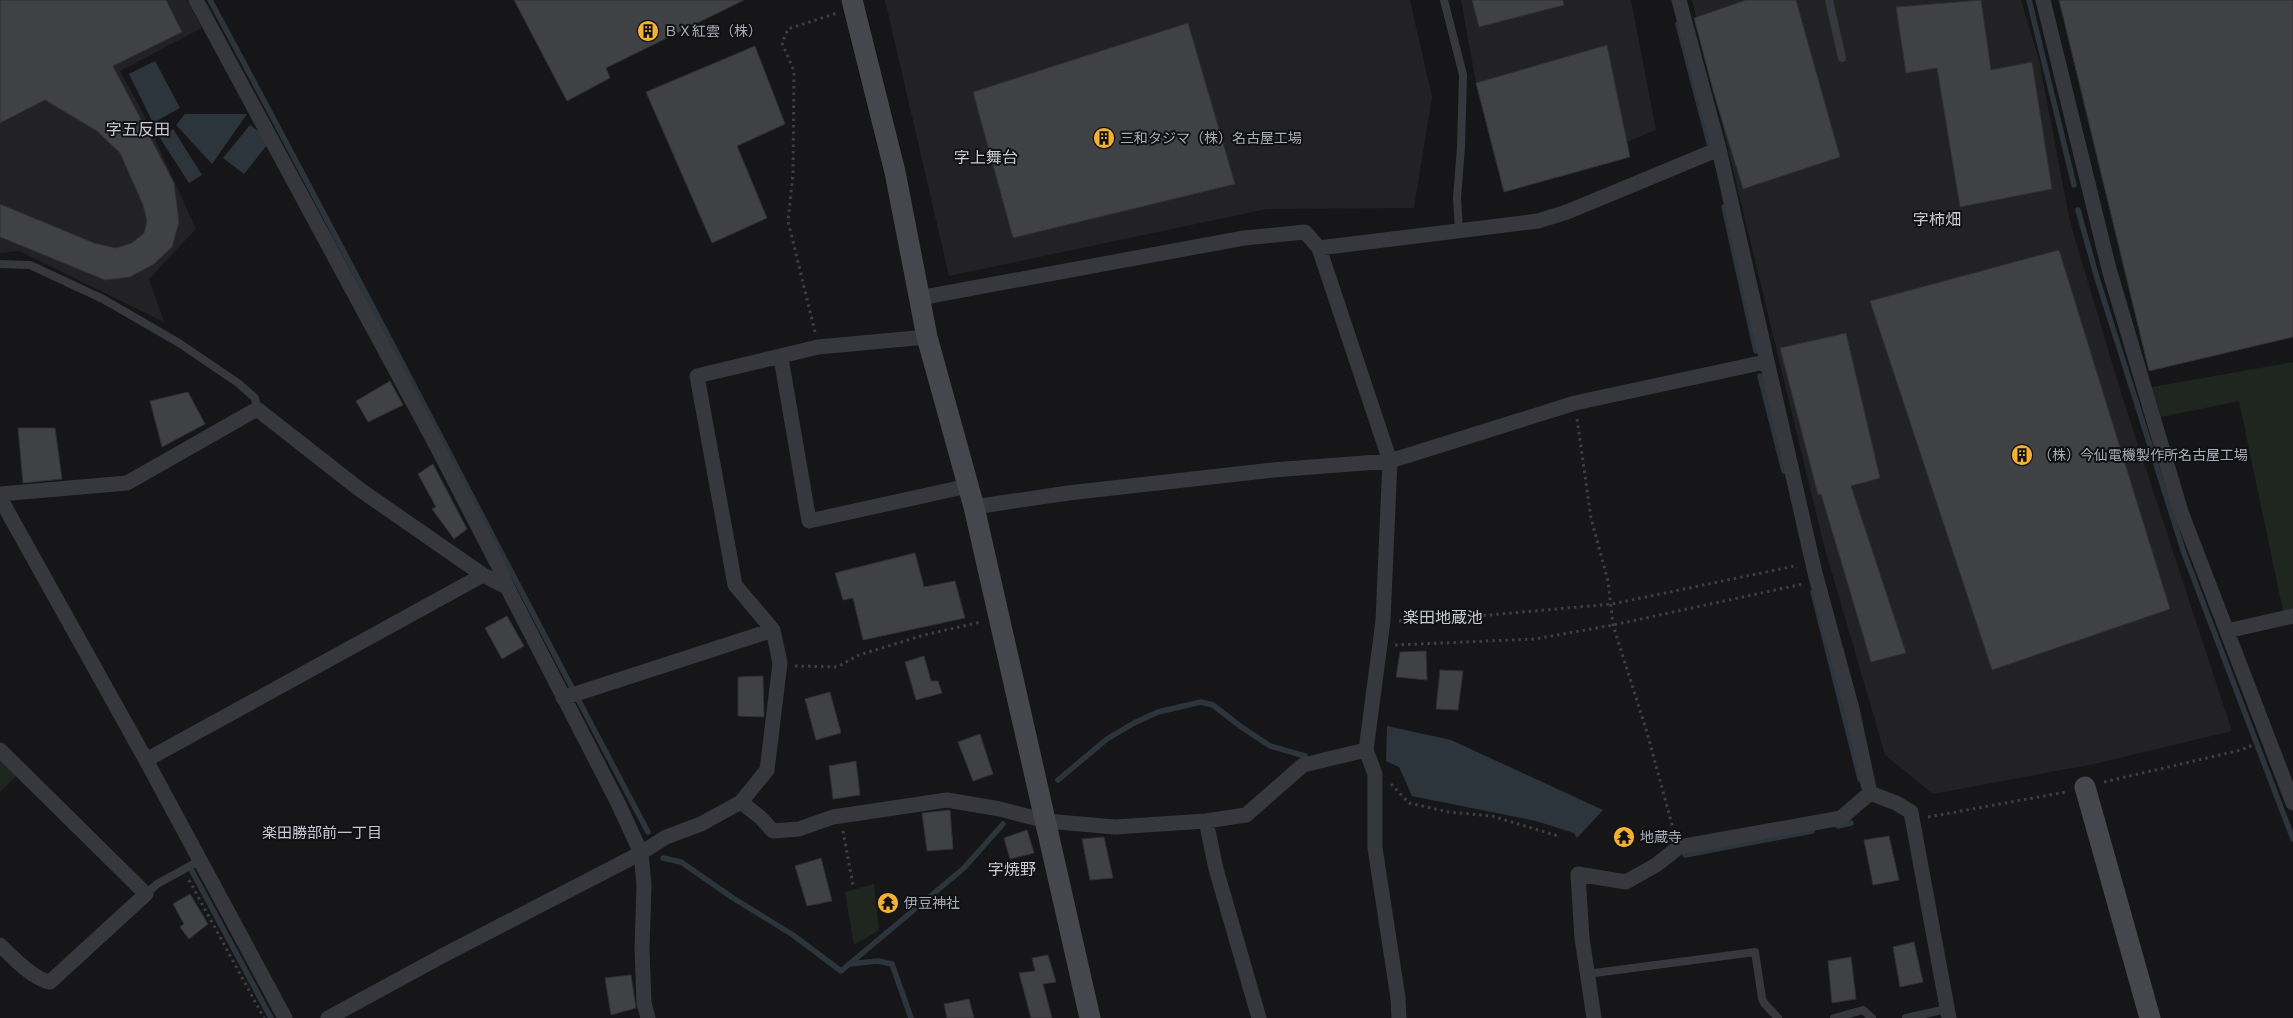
<svg xmlns="http://www.w3.org/2000/svg" width="2293" height="1018" font-family="'Source Sans 3','Noto Sans JP',sans-serif">
	<style>
		.built { fill: #222225 }
		.green { fill: #1e261f }
		.water { fill: #2c353c }
		.lines { fill: none; stroke-linecap: round; stroke-linejoin: round }
		.stream { stroke: #2c353c; stroke-width: 5.5 }
		.building { fill: #404145; stroke: #303034 }
		.path { stroke: #3d3f44; stroke-width: 3; stroke-dasharray: 2.5 4; stroke-linecap: butt }
		.lane { stroke: #37383d; stroke-width: 8 }
		.street { stroke: #37383d; stroke-width: 15 }
		.secondary { stroke: #45474d; stroke-width: 21 }
		.labels { text-anchor: middle; stroke-width: 4; stroke-linejoin: round; paint-order: stroke }
		.poi-label { font-size: 14px; fill: #a8adb8; stroke: #111113; text-anchor: start }
		.neighbourhood-label { font-size: 15px; fill: #c9ccd4; stroke: #111113 }
		.quarter-label { font-size: 16px; fill: #c9ccd4; stroke: #111113 }
	</style>
	<rect width="100%" height="100%" fill="#161618"/>
	<!-- built -->
	<path class="built" d="M0,0h187l15,28 -82,43 23,42 53,116 -47,50 15,43 -145,-71 -19,2z
		M885,0h525l22,97 -18,111 -147,1 -318,67z
		M1461,0h170l25,130 -152,62 -28,-109z
		M1692,0h329l18,60 31,162 52,174 110,335 -138,33 -161,30 -48,-39 -62,-213z"/>
	<!-- green -->
	<path class="green" d="M2293,362v247l-10,2 -44,-210 -78,16 -9,-30z
		M0,760l16,16 -16,16z
		M874,884l5,46 -25,15 -9,-53z"/>
	<!-- water -->
	<path class="water" d="M155,61l25,47 -27,15 -24,-49z
		M185,114h62l-35,50 -36,-39z
		M250,125l21,15 -27,34 -21,-16z
		M173,129l29,46 -13,8 -29,-45z
		M1387,726l64,14 152,70 -26,28 -3,-5 -38,-12 -124,-25 -13,-29 -13,-6z"/>
	<g class="lines">
		<!-- stream -->
		<path class="stream" d="M210,0c149,276 291,555 438,832
			M2029,0l45,185
			M1678,24l31,119
			M1724,207l32,144
			M2078,210l19,68 87,275 109,286
			M1760,376l24,95
			M1813,592l47,187
			M1058,780l49,-41 27,-16 24,-11 43,-10 12,3 27,21 30,20 35,10
			M1838,826l13,-3
			M1685,855l127,-24
			M663,858l18,4 52,36 60,37 48,36 123,-103 39,-44
			M192,871l79,147
			M849,964l29,-3 14,3 19,54"/>
	</g>
	<!-- building -->
	<path class="building" d="M0,0h166l16,32 -69,34 61,117 5,39 -7,25 -18,17 -24,13 -25,3 -105,-43v-33l94,39 22,5 16,-5 12,-10 3,-12 -4,-16 -23,-52 -23,-22 -52,-31 -45,23z
		M514,0h230l-138,68 4,10 -43,23z
		M1472,0h91l1,5 -85,22z
		M1746,0h50l44,157 -97,32 -29,-95 -20,-76z
		M1981,0l10,70 41,-8 20,127 -92,18 -23,-139 -31,5 -10,-66z
		M2059,0h234v337l-144,34z
		M1188,23l47,161 -222,54 -40,-146z
		M1607,45l23,112 -126,35 -28,-109z
		M755,46l30,78 -48,22 30,72 -55,25 -66,-151z
		M2059,250l111,359 -178,61 -122,-369z
		M1846,333l34,145 -29,8 55,167 -35,9 -50,-168 -3,1 -38,-147z
		M390,381l13,24 -35,17 -12,-21z
		M188,392l17,32 -43,23 -12,-46z
		M18,428h37l7,51 -39,4z
		M433,464l34,65 -13,10 -22,-30 4,-2 -18,-33z
		M915,553l9,34 31,-6 10,37 -102,22 -10,-42 -10,2 -8,-27z
		M507,616l17,30 -22,13 -17,-31z
		M1426,651l1,29 -31,-3 4,-25z
		M924,656l7,25h7l4,12 -26,7 -11,-38z
		M1440,670l23,1 -5,39 -22,-1z
		M763,676l1,41 -26,-1v-39z
		M830,692l11,41 -25,7 -11,-41z
		M980,734l13,40 -20,7 -15,-39z
		M856,761l4,34 -27,4 -4,-33z
		M950,810l3,39 -26,2 -5,-38z
		M1027,830l7,23 -24,6 -6,-21z
		M1889,836l10,44 -26,5 -9,-45z
		M1104,837l9,41 -23,2 -8,-41z
		M821,858l11,43 -25,5 -12,-40z
		M190,894l18,30 -19,15 -9,-12 4,-3 -11,-20z
		M1914,942l9,40 -23,5 -7,-40z
		M1048,955l8,27 -13,2 9,34h-21l-12,-45 16,-2 -3,-13z
		M1851,957l5,42 -24,4 -4,-42z
		M631,975l5,33 -25,7 -6,-37z
		M969,999l5,19h-27l-3,-14z"/>
	<g class="lines">
		<!-- path -->
		<path class="path" d="M815,332l-27,-111 5,-46 1,-104 -12,-28 6,-14 49,-16
			M1577,419l14,99 17,63 5,44 33,104 28,103
			M1399,621l79,-5 134,-12 183,-38 2,2
			M1395,645l140,-6 78,-14 190,-41
			M795,666l42,1 22,-12 65,-20 57,-13
			M2104,782l137,-32 14,-6
			M1391,784l18,19 40,9 43,4 66,20
			M1928,817l138,-25
			M843,831l10,54
			M189,880l75,138"/>
		<!-- lane -->
		<path class="lane" d="M1444,0l19,75 -2,72 -4,51 2,33
			M1829,0l13,58
			M0,264l30,1 73,34 76,44 59,40 17,15 2,11
			M146,894l11,-10 42,-23
			M1587,974l168,-22 7,46 2,5 14,15
			M1834,1018l29,-8 9,8
			M1906,1018l41,-9"/>
		<!-- street -->
		<path class="street" d="M196,0l239,443 64,124 8,20 111,216 23,50 3,32 -2,63 2,55 4,15
			M1679,0l40,149 96,424 37,136 18,84 26,10 15,9 38,206
			M2043,0l66,269 72,243 112,291
			M1319,248l219,-27 29,-9 152,-63
			M919,298l325,-60 61,-6 14,16 71,213 -7,160 -17,129 9,24v74l23,150 1,20
			M781,358l28,163 159,-35
			M0,494l127,-11 130,-74 102,80 124,86 24,12
			M0,498l146,262 139,258
			M974,507l94,-14 205,-23 117,-9 185,-58 190,-41
			M2227,631l66,-15
			M563,698l210,-68
			M0,750l146,144 -96,88c-16,-2 -39,-26 -50,-37
			M146,760l337,-185
			M741,802l20,16 12,13 26,-2 34,-12 114,-17 53,9 46,12 69,6 91,-6 40,-6 57,-50 63,-15
			M1206,821l10,48 43,149
			M328,1018l114,-62 199,-103 25,-16 35,-13 40,-22 26,-32 13,-107 -7,-33 -38,-45 -38,-209 121,-29 109,-10
			M1594,1018l-12,-80 -4,-64 48,8 30,-17 23,-18 162,-29 29,-25"/>
		<!-- secondary -->
		<path class="secondary" d="M852,0l43,172 32,165 47,170 116,511
			M2085,787l65,231"/>
	</g>
	<!-- icons -->
	<defs>
		<g id="building-disc" transform="scale(1.125)"><circle r="9.5" fill="#f2b134" stroke="#111113"/><path d="M-4-6H4V6H1V3H-1V6H-4ZM-2.5-4.3h1.7v1.8h-1.7ZM.8-4.3h1.7v1.8H.8ZM-2.5-1h1.7V.8h-1.7ZM.8-1h1.7V.8H.8Z" fill="#111"/></g>
		<g id="temple-disc" transform="scale(1.125)"><circle r="9.5" fill="#f2b134" stroke="#111113"/><path d="M0-6L5-2H3V0L6.5 2.5H4V6H1.5V3h-3V6H-4V2.5H-6.5L-3 0V-2H-5Z" fill="#111"/></g>
	</defs>
	<g fill-rule="evenodd">
		<use href="#building-disc" x="648" y="31"/>
		<use href="#building-disc" x="1104" y="138"/>
		<use href="#building-disc" x="2022" y="455"/>
		<use href="#temple-disc" x="1624" y="837"/>
		<use href="#temple-disc" x="888" y="903"/>
	</g>
	<g class="labels">
		<!-- poi labels -->
		<g class="poi-label">
			<text x="664" y="36">ＢＸ紅雲（株）</text>
			<text x="1120" y="143">三和タジマ（株）名古屋工場</text>
			<text x="2038" y="460">（株）今仙電機製作所名古屋工場</text>
			<text x="1640" y="842">地蔵寺</text>
			<text x="904" y="908">伊豆神社</text>
		</g>
		<!-- neighbourhood labels -->
		<g class="neighbourhood-label">
			<text x="322" y="838">楽田勝部前一丁目</text>
		</g>
		<!-- quarter labels -->
		<g class="quarter-label">
			<text x="138" y="135">字五反田</text>
			<text x="986" y="163">字上舞台</text>
			<text x="1937" y="225">字柿畑</text>
			<text x="1443" y="623">楽田地蔵池</text>
			<text x="1012" y="875">字焼野</text>
		</g>
	</g>
</svg>
